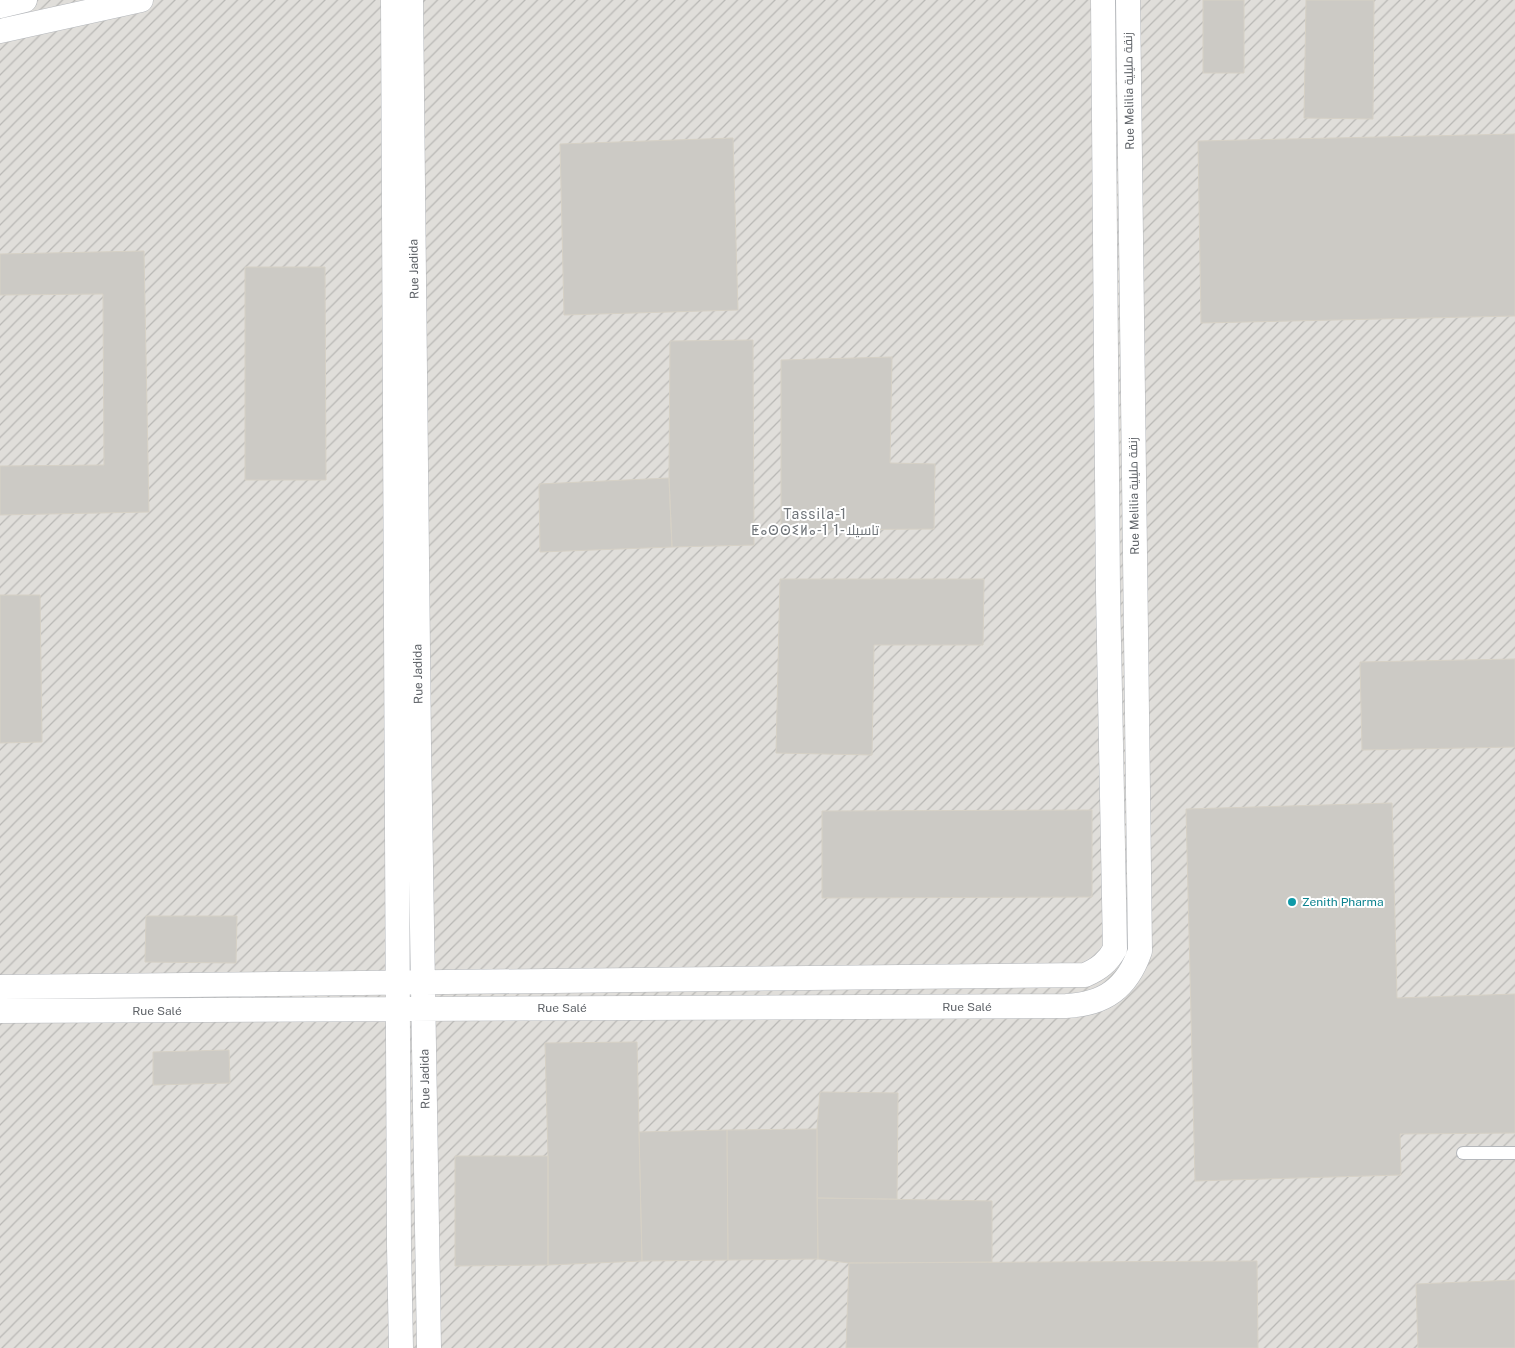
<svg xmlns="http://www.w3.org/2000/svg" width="1515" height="1348" font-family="'Public Sans',Cairo,'Noto Sans Tifinagh',sans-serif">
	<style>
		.industrial { fill: url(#industrial-furrows) }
		.building { fill: #cccac5; stroke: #d6d1c6 }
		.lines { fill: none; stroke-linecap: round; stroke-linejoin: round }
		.lane-casing { stroke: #b5b8bc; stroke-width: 14 }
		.street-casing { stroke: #b5b8bc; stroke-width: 25 }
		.lane { stroke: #fff; stroke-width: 12 }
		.street { stroke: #fff; stroke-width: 24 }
		.culture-dot { fill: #0f9aa8; stroke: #fff; stroke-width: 2 }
		.labels { text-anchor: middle; stroke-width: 4; stroke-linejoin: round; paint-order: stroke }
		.street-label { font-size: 12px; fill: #5f6368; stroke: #fff }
		.culture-label { font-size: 12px; fill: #0d838f; stroke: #fff; text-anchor: start }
		.neighbourhood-label { font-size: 14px; letter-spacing: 1px; fill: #70757a; stroke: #fff }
	</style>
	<defs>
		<pattern id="industrial-furrows" width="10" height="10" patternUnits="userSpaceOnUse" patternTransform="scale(1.25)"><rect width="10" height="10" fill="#e0deda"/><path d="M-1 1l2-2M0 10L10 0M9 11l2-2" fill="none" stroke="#b9b8b5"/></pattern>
	</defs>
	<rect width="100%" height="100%" fill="#f1efe8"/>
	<!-- industrial -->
	<path class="industrial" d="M0,0h1515v1348h-1515z"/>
	<!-- building -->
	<path class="building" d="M1203,0h41v73h-41z
		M1306,0h68l-1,119 -69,-1z
		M1515,134v182l-314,7 -3,-182z
		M733,138l5,172 -174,5 -4,-171z
		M144,251l5,261 -149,3v-49l104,-1 -1,-171 -103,1v-41z
		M245,267h80l1,213h-81z
		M753,340l1,205 -82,2 -3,-69 1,-137z
		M892,357l-2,106 45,1 -1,65 -153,1v-170z
		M669,478l3,69 -132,5 -1,-68z
		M780,579h204l-1,66h-109l-2,110 -96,-2z
		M0,595h40l2,147 -42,1z
		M1515,659v88l-153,3 -2,-88z
		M1392,803l5,195 118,-4v139l-115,1 1,41 -206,6 -9,-372z
		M1092,810v87l-270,1v-87z
		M146,916h91l-1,47 -91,-1z
		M637,1042l5,219 -94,4v-109l-3,-113z
		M229,1050l1,33 -77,2v-33z
		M820,1092l78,1 -1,106 -80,-1v-69z
		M817,1129l1,130 -90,1 -1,-130z
		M727,1130l1,130 -86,1 -3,-129z
		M455,1156h93v109l-93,1z
		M817,1198l175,3v61l-143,1 -31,-4z
		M1257,1261l1,87h-412l3,-85z
		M1515,1280v68h-97l-2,-64z"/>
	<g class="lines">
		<!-- lane casing -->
		<g class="lane-casing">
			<path id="lane" d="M1463,1153h52"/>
		</g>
		<!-- street casing -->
		<g class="street-casing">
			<path id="street" d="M393,0l6,1246 2,102
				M411,0l8,746 10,602
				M0,6l25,-6
				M0,31l141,-31
				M0,987l1085,-12c14,-6 23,-13 30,-26l-7,-357 -5,-592
				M0,1011l1066,-5c39,-2 61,-18 74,-55l-12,-951"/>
		</g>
		<!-- lane -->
		<use href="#lane" class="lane"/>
		<!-- street -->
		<use href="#street" class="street"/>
	</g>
	<!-- markers -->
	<circle class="culture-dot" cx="1292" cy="902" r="5"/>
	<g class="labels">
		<!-- street labels -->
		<g class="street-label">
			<text transform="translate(1129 91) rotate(-91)" y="4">Rue Melilia زنقة مليلية</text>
			<text transform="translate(414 269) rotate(-91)" y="4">Rue Jadida</text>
			<text transform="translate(1134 496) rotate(-91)" y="4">Rue Melilia زنقة مليلية</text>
			<text transform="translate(418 674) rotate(-91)" y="4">Rue Jadida</text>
			<text x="967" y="1011">Rue Salé</text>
			<text x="562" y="1012">Rue Salé</text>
			<text x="157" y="1015">Rue Salé</text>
			<text transform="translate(425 1079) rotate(-91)" y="4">Rue Jadida</text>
		</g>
		<!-- culture labels -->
		<g class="culture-label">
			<text x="1302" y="906">Zenith Pharma</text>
		</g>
		<!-- neighbourhood labels -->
		<g class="neighbourhood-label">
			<text x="815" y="519">Tassila-1<tspan x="815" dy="16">ⵟⴰⵙⵙⵉⵍⴰ-1 1-تاسيلا</tspan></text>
		</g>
	</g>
</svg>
